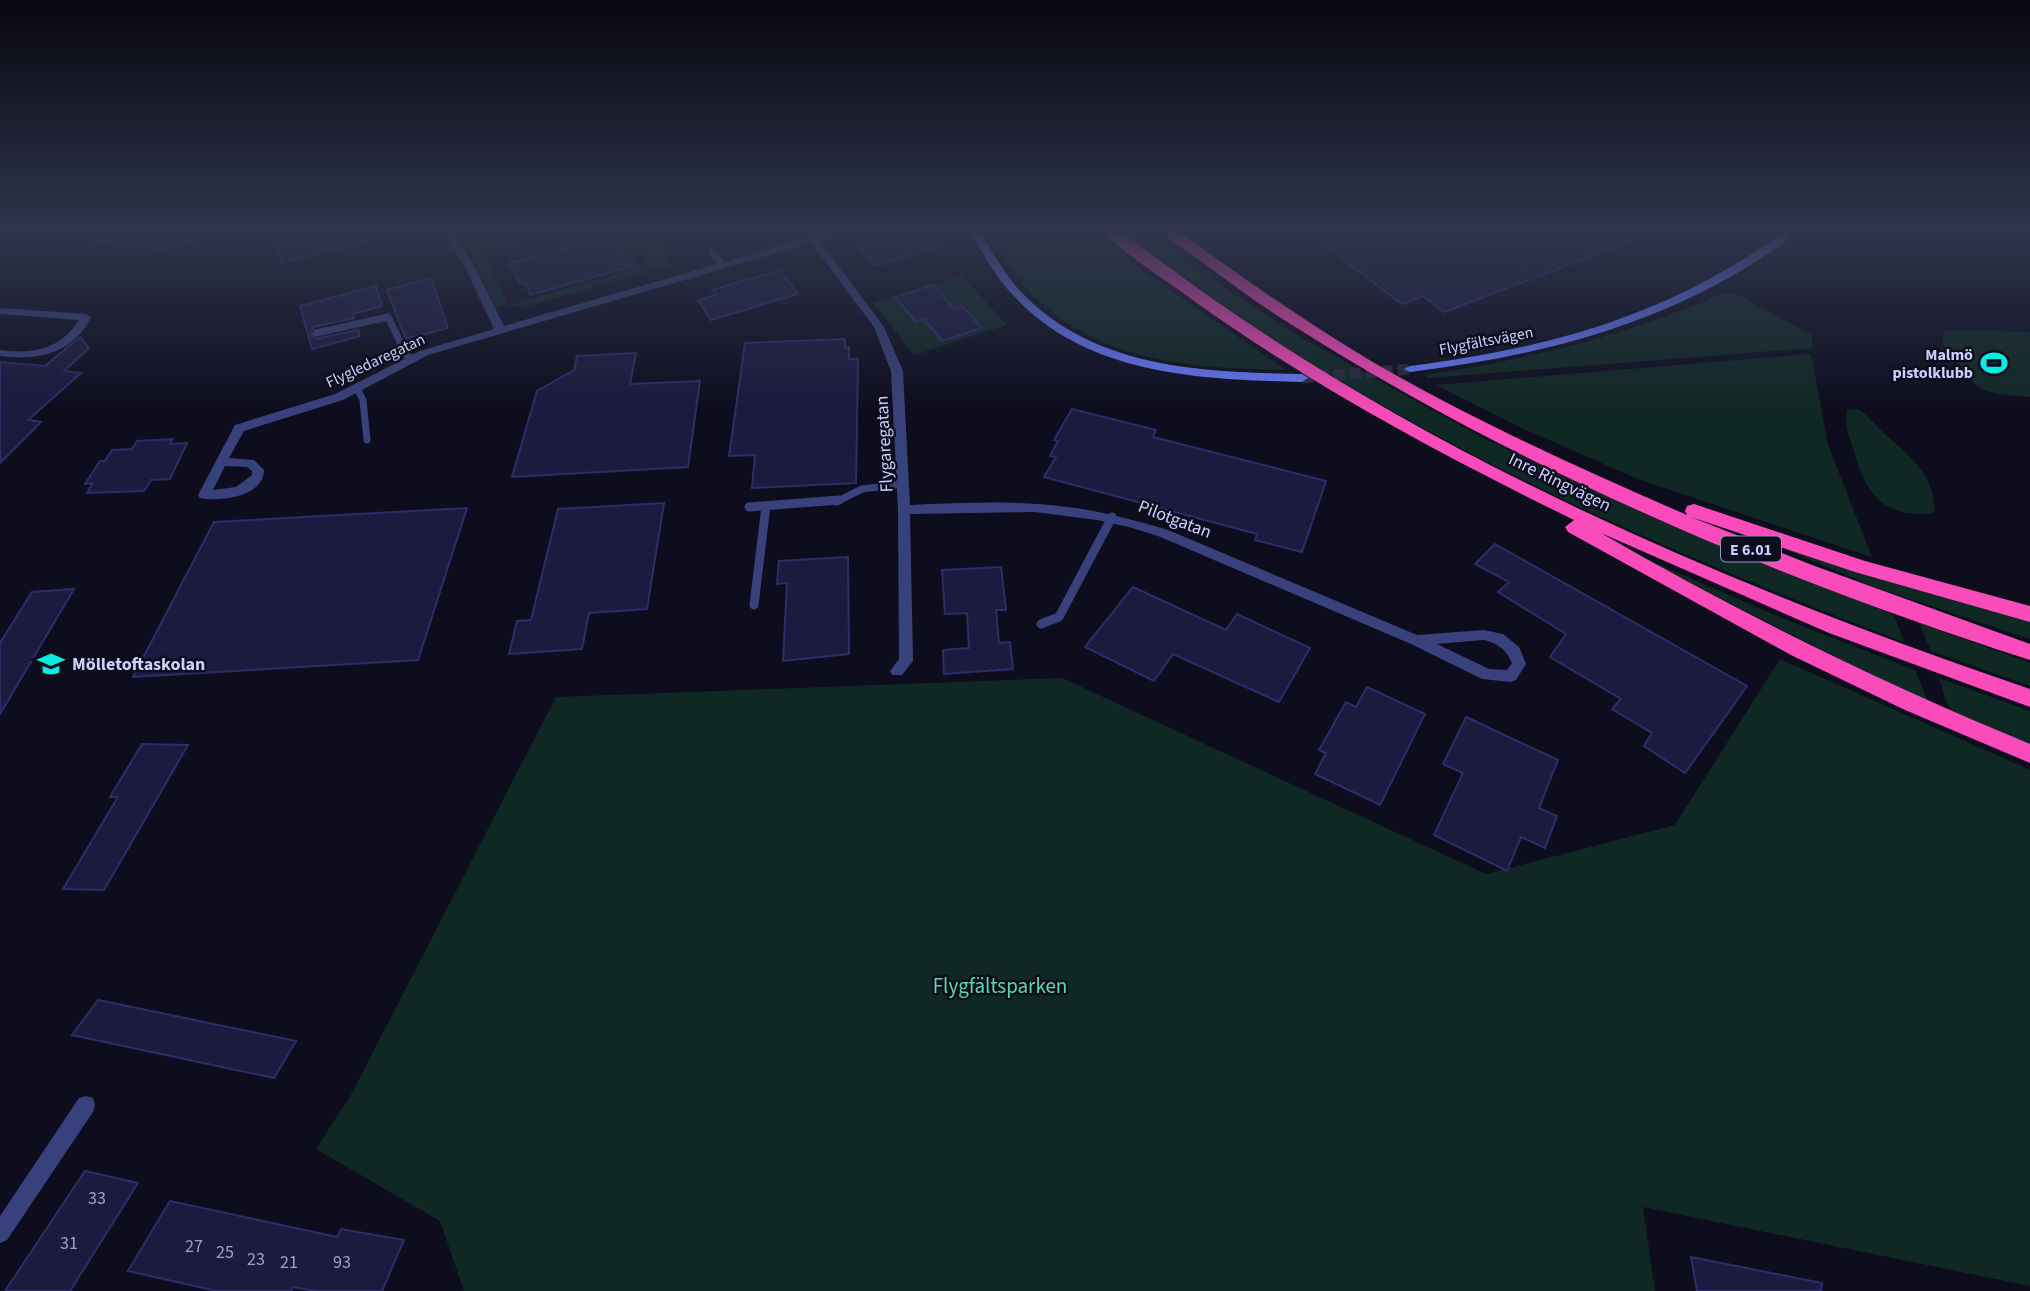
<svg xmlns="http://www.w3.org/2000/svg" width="2030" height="1291" font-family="'Source Sans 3',sans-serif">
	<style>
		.green { fill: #102824 }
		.building { fill: #1b1a3f; stroke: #2f2c6a; stroke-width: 2 }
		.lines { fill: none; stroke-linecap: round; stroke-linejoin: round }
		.secondary-tunnel { stroke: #2a2a3f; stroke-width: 11; stroke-dasharray: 11 5; stroke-linecap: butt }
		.lane-far1 { stroke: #39417c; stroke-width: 7 }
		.lane { stroke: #39417c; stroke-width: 9 }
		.street { fill: #39417c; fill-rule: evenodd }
		.secondary { fill: #6679fa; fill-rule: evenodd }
		.highway { fill: #f94bb9; fill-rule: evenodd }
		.labels { text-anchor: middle; stroke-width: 5; stroke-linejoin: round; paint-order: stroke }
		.far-street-label { font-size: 16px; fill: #cccefd; stroke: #0d0d1e }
		.far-poi-label { font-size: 16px; font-weight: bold; fill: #cccefd; stroke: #0d0d1e; text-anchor: end }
		.shield { fill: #0d0d1e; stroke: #9394ba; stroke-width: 2 }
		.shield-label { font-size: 16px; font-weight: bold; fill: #cccefd }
		.street-label { font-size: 18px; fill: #cccefd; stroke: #0d0d1e }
		.poi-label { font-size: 18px; font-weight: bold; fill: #cccefd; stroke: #0d0d1e; text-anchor: start }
		.near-number-label { font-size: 18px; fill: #a0a1ce }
		.near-park-label { font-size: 21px; fill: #5bdaa7; stroke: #0d0d1e }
	</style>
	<rect width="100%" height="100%" fill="#0d0d1e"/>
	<!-- green -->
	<path class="green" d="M460,230h105l-82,22 25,52 -12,4z
		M605,230h12l27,43 -122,35 -13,-3 125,-36 -21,-34 -5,1z
		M626,230h25l20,35 -21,5z
		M987,230h106l61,49 132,91c-127,-2 -235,-15 -299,-140z
		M1123,230h25l76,57 80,52 179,99 171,80 240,97 10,27c-276,-104 -550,-226 -781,-412z
		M962,276l45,49 -93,30 -41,-52z
		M1723,293l13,1 76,41 1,13 -386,30 -2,-3c104,-16 202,-39 298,-82z
		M1945,330l85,2v65c-58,-4 -54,-8 -88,-54z
		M1811,354l17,91 44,112 -234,-78 -123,-54 -79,-40z
		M1857,409c13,7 18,17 29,26 23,20 52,44 48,78 -49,6 -68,-18 -80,-61 -6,-22 -9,-19 -7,-42z
		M1782,548l248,73v18l-153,-51z
		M1623,549l161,70 131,51 14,34z
		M1919,623l111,40v23l-99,-35z
		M1780,659l250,111v516l-387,-79 12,84h-1191l-24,-70 -124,-72 36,-56 204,-396 506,-19 424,196 189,-49z
		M1939,678l91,33v36l-75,-32 -8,-12z"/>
	<!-- building -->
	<path class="building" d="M91,230h122l1,6 -53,13 -70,-8z
		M317,230h69l1,6 -106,27 -5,-23z
		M588,230h11l5,8 7,-2 19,31 -100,28 -3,-10 -7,-2 -10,-20 72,-19 -6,-11z
		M922,230l16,16 -63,20 -15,-17z
		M1304,230h353l1,1 -214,81 -21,-16 -21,8z
		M780,270l18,24 -87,26 -13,-20 18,-5 -4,-5z
		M431,278l17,50 -42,11 -19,-49z
		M933,285l21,24 8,-3 20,22 -40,13 -18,-22 -8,3 -21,-25z
		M376,286l6,20 -29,8 1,4 -40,9 -4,5 5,7 43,-9 2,6 -48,13 -12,-43z
		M80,337l9,11 -25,23 17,2 -53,47 13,2 -41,41v-101l45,4z
		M845,339v9l4,-1v12h9l-2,124 -104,5 3,-33 -26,1 16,-113z
		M636,353l-6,31 70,-3 -12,86 -176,10 25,-86 37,-21 3,-14z
		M1072,409l84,21 -3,7 173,44 -24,71 -47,-12 2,-6 -213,-57 12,-20 -6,-1 8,-15 -4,-1z
		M173,439l-3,5 17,-1 -17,36 -19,1 -7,11 -57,2 6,-10 -8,1 15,-23h5l7,-11 20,-1 5,-8z
		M664,503l-17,106 -58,4 -7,36 -73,5 8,-33 14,-1 27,-111z
		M467,508l-49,152 -285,17 81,-155z
		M1495,544l252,142 -62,87 -41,-27 8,-13 -40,-24 9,-10 -71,-42 16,-23 -68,-42 11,-10 -34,-18z
		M848,557l1,97 -66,7 4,-78 -10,1 2,-23z
		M1001,567l5,43h-10l3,33 11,-1 3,27 -69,5 -1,-24 26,-2 -2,-35 -22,1 -3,-44z
		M1133,587l93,43 11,-16 73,34 -31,54 -106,-48 -19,27 -69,-34z
		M74,589l-74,125v-71l32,-51z
		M1367,687l58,27 -45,91 -65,-31 11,-21 -7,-3 27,-48 10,5z
		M1466,717l92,43 -19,48 18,8 -12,32 -24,-11 -14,34 -73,-36 29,-62 -20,-9z
		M142,744l46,1 -84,145 -41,-1 55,-92h-8z
		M98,1000l198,41 -22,37 -202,-43z
		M85,1171l53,12 -68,108h-65z
		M170,1201l167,36 4,-8 63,11 -22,51h-66l-23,-4 -2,4h-74l-89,-20z
		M1691,1257l131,26 -1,8h-124z"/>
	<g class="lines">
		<!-- secondary-tunnel -->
		<path class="secondary-tunnel" d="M1302,378l108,-9"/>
		<!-- lane-far1 -->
		<path class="lane-far1" d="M712,251l10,14
			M316,333l72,-16 19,39 6,3
			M357,388l6,12 4,40
			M836,502l26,-13 41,-5"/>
		<!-- lane -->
		<path class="lane" d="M749,507l90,-7
			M754,605l12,-99
			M1041,624l18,-7 53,-100"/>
		<!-- street -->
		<path class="street" d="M442,230h10l23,37 29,59 330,-96h15l-30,10 65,87 19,44 7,134c52,-2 105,-5 157,2 35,4 67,13 101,23l249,105 67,-5 19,4 16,13 7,17 -10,16 -5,2 -29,-3 -71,-35 -253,-108 -29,-9 -32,-7 -62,-8 -125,2 3,147 -11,14h-10l-2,-4 9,-12 -1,-149 -7,-139 -17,-44 -63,-84 -383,112 -85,45 -99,31 -15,27 25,2 10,10c0,27 -45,32 -64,28l-2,-3 37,-70 100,-31 85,-43 74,-22 -29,-62zM225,466l22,1 5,4v4l-16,12 -23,3zM1484,640c13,3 23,10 28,23l-5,7 -18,-1 -52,-25z
			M0,308l86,6 5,3c-18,37 -54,44 -91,39v-6c33,4 60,0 79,-30l-79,-6z
			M86,1096l7,2 2,7 -2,7 -86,128 -7,3v-27l79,-118z"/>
		<!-- secondary -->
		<path class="secondary" d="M969,230h10c13,21 25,44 42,62 74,77 181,80 281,82l6,4 -6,4c-101,-3 -214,-6 -288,-86 -19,-19 -31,-43 -45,-66z
			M1787,230h11c-17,17 -41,31 -61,43 -101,59 -213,85 -327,99l-6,-3 6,-3c145,-19 257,-50 377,-136z"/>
		<!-- highway -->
		<path class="highway" d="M1104,230h16c268,211 589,349 910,459v18l-201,-74 -228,-100c138,80 281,150 429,211v19l-125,-53 -114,-55 -223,-123 -3,-5 9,-7c-135,-66 -269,-138 -391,-227 -23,-17 -63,-41 -79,-63z
			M1161,230h16c63,46 127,91 194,131 102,59 208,107 316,154l-2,-4 2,-5 7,-2 171,57 165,45v16l-175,-50 -164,-55 121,48 218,79v16c-258,-83 -512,-191 -741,-337 -32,-20 -61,-42 -91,-64 -12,-9 -29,-18 -37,-29z"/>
	</g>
	<!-- sky -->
	<linearGradient id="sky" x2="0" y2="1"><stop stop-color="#070710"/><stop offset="0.56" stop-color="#2f354c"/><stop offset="1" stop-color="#2f354c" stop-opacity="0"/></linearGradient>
	<rect width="2030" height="411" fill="url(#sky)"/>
	<!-- icons -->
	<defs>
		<g id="stadium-bare" transform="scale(2.1)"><path d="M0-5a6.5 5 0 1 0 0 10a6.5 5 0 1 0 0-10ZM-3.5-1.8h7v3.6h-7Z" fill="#08ede2" stroke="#0d0d1e" stroke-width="2.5" paint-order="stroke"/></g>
		<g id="school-bare" transform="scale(2.1)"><path d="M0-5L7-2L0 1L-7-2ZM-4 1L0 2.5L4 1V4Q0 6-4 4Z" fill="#08ede2" stroke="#0d0d1e" stroke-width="2.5" paint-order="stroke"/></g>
	</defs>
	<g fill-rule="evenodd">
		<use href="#stadium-bare" x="1994" y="363"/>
		<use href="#school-bare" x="51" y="664"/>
	</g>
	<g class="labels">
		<!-- far-street labels -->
		<g class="far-street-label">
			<text transform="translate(1486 340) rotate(-11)" y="6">Flygfältsvägen</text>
			<text transform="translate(375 360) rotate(-25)" y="6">Flygledaregatan</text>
		</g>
		<!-- far-poi labels -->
		<g class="far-poi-label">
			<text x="1973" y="360">Malmö<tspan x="1973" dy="18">pistolklubb</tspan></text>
		</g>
		<!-- shield labels -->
		<rect class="shield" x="1721" y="536.5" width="60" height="25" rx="5"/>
		<g class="shield-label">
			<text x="1751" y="555">E 6.01</text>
		</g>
		<!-- street labels -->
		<g class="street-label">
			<text transform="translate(884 444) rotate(-93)" y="6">Flygaregatan</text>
			<text transform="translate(1560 482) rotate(26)" y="6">Inre Ringvägen</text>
			<text transform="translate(1175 519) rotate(21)" y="6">Pilotgatan</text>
		</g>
		<!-- poi labels -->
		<g class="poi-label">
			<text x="72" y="670">Mölletoftaskolan</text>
		</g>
		<!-- near-number labels -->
		<g class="near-number-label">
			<text x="97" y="1204">33</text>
			<text x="69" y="1249">31</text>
			<text x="194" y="1252">27</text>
			<text x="225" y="1258">25</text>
			<text x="256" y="1265">23</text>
			<text x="289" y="1268">21</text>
			<text x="342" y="1268">93</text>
		</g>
		<!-- near-park labels -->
		<g class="near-park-label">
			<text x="1000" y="993">Flygfältsparken</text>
		</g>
	</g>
</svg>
